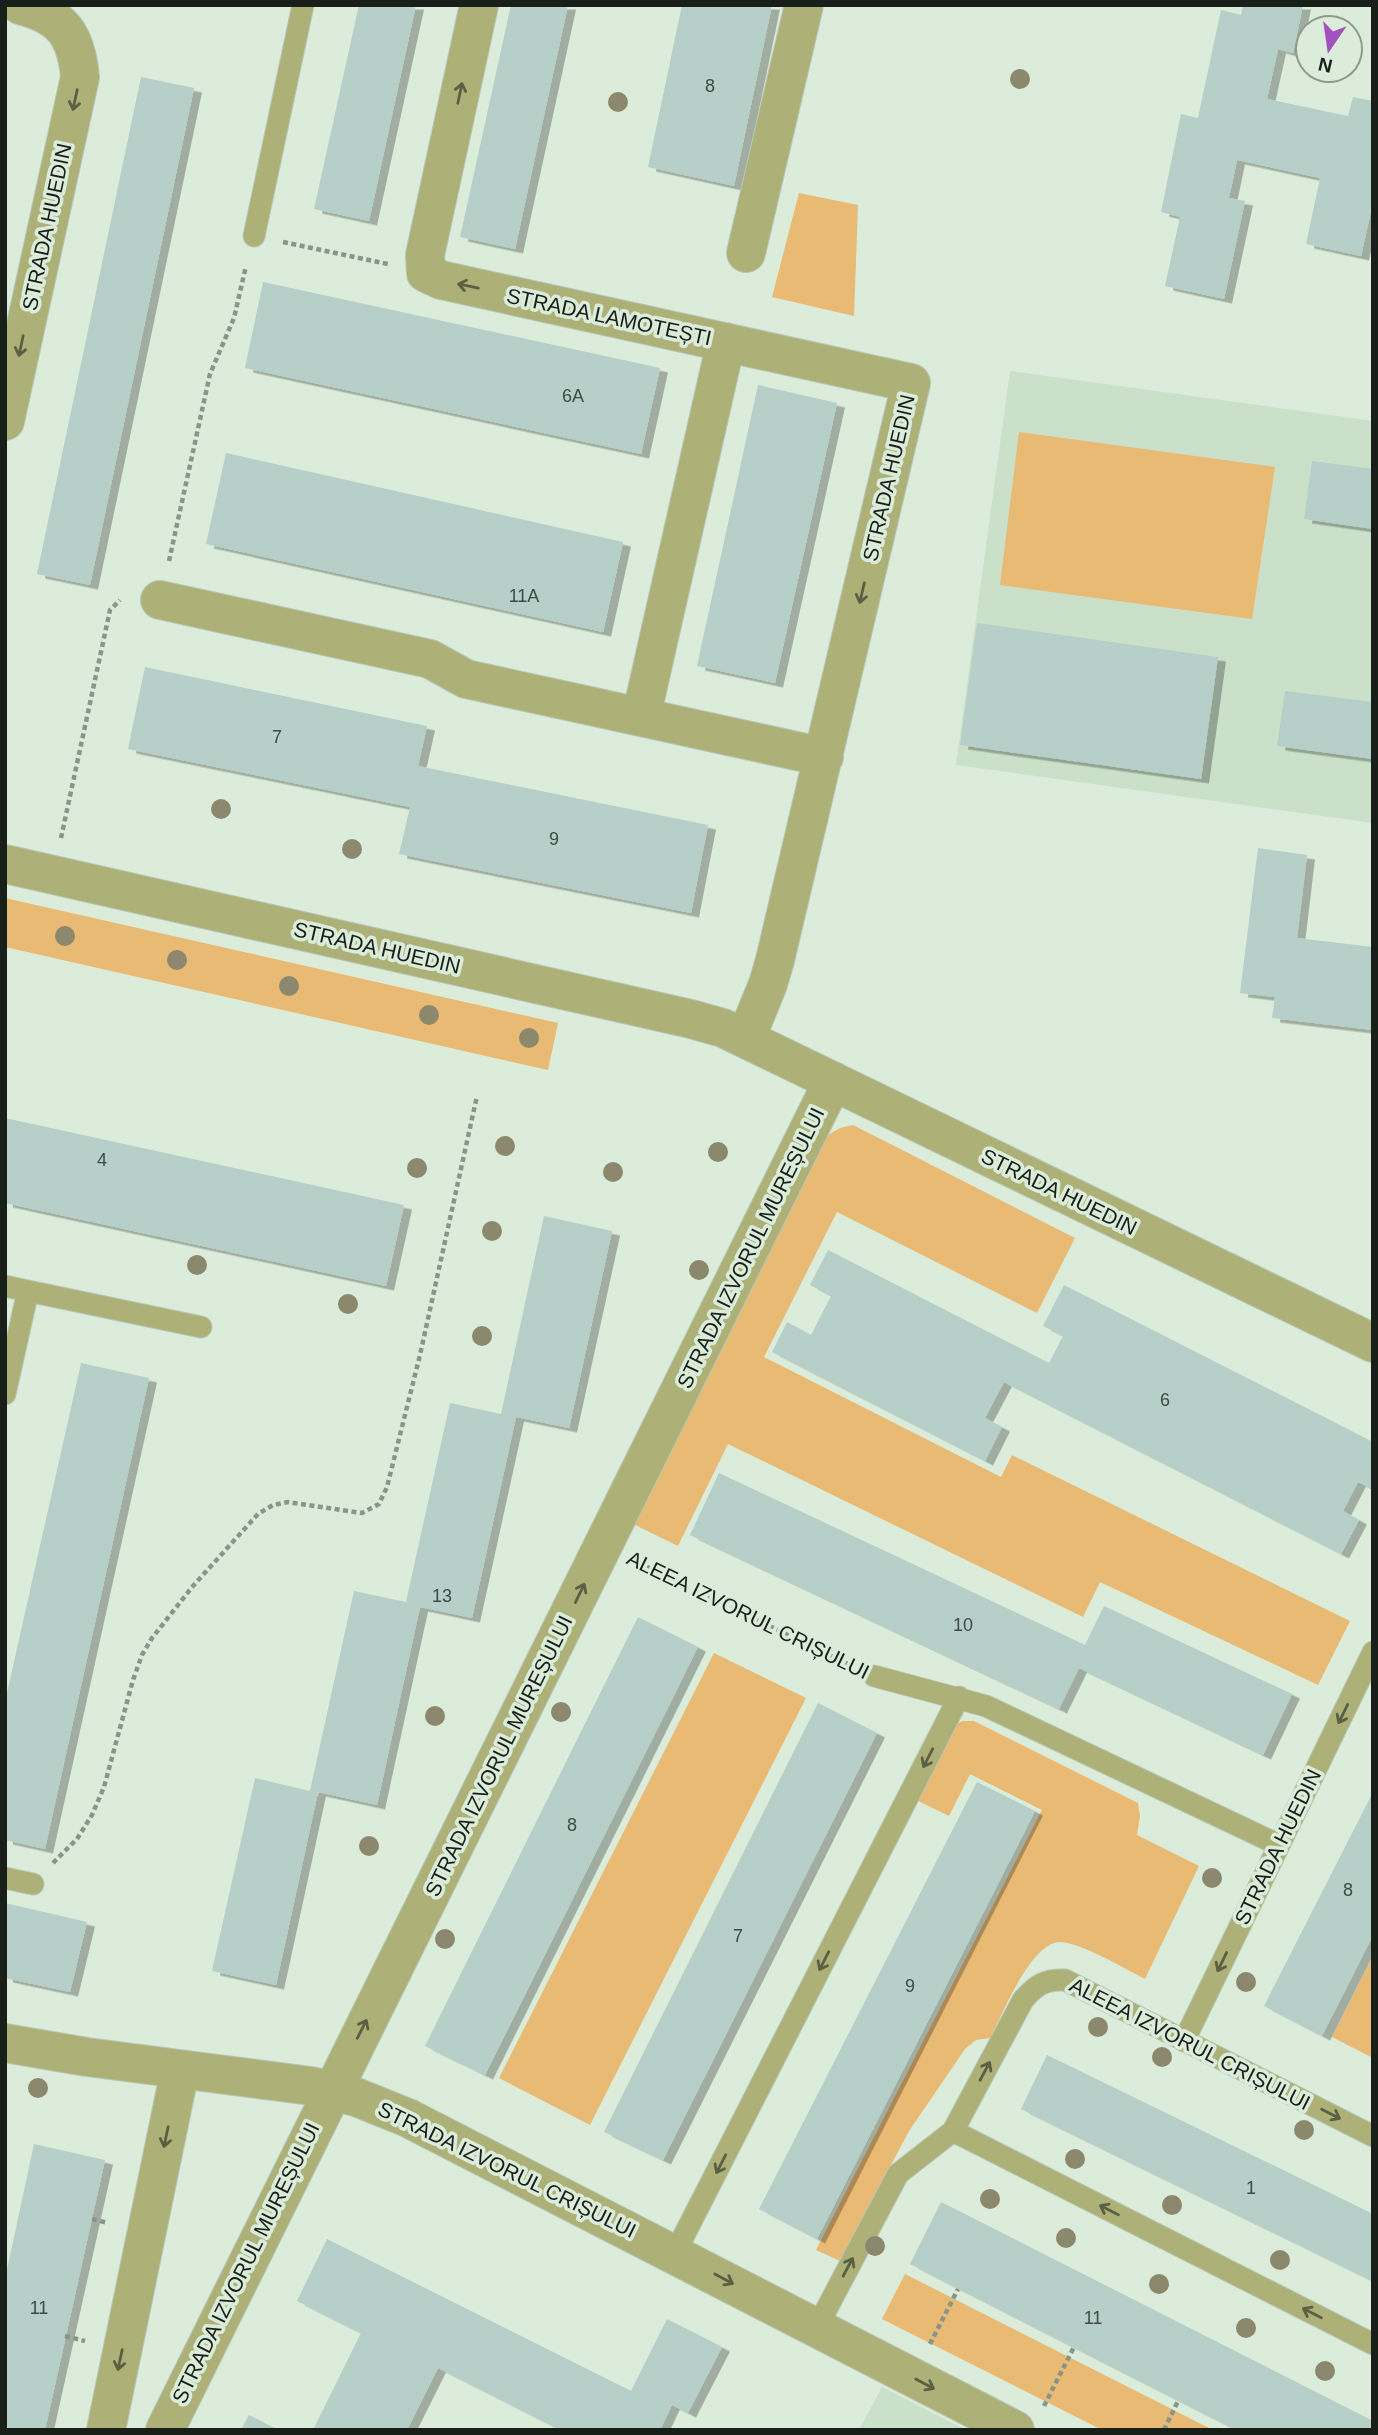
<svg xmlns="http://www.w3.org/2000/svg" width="1378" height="2435" viewBox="0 0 1378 2435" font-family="Helvetica,sans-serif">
<defs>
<filter id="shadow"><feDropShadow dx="8" dy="4.5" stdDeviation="0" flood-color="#0004"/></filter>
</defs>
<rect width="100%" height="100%" fill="#dbecda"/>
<!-- built -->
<path fill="#cae0c9" d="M1010,371L1373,421V823L956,765Z
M882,2387L966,2430H859Z"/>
<!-- green -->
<path fill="#e9ba73" d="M799,193L858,205L854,316L772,297Z
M1019,432L1275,467L1252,619L1000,585Z
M5,898L558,1023L548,1070L5,947Z
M853,1125L1075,1238L1037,1313L837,1212L764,1357L1001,1477L1012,1455L1350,1621L1318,1685L1100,1582L1083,1617L728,1444L678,1546L633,1524L828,1135L840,1128Z
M714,1653L806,1698L590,2125L499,2078Z
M962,1721H974L1138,1803L1140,1816L1137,1835L1199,1866L1145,1979C1126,1969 1081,1943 1061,1942C1031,1941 1003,2014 990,2038L976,2040L965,2049L909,2131L840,2261L816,2250L1042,1810L970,1774L949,1816L916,1800L954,1726Z
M1373,1956V2058L1332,2037Z
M905,2274L1213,2430H1102L882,2319Z"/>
<!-- building -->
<path fill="#b6cfc9" filter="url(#shadow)" d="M359,5H416L369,221L314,209Z
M511,5H568L515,249L460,237Z
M682,5H772L734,186L648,167Z
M1243,5H1303L1293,53L1278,49L1267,99L1348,116L1353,97L1373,101V202L1361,256L1306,244L1320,178L1237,160L1229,198L1245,201L1224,299L1165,286L1180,217L1161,212L1181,114L1198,118L1221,10L1241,15Z
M141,77L194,88L90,585L37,574Z
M263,282L660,368L641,454L245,368Z
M758,385L837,403L775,683L697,666Z
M226,453L623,542L603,632L206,544Z
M1312,461L1373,469V529L1304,519Z
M977,623L1218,657L1201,779L960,745Z
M145,667L427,726L418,766L708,825L691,913L399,854L410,807L128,749Z
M1285,691L1373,702V759L1277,746Z
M1258,848L1307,855L1297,938L1373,947V1030L1272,1018L1275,997L1240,993Z
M5,1118L404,1205L386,1286L5,1203Z
M544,1216L612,1231L569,1428L516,1417L472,1618L420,1607L377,1805L318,1792L276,1985L212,1971L255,1778L310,1791L354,1591L406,1602L450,1403L501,1414Z
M828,1250L1049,1363L1063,1336L1043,1326L1064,1285L1373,1442V1489L1358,1482L1343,1511L1359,1520L1341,1554L1004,1382L985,1418L1002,1427L985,1461L772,1352L787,1322L811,1335L831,1296L810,1285Z
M81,1363L149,1378L45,1849L5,1840V1702Z
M719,1473L1085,1645L1104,1606L1292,1694L1263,1755L1079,1668L1059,1709L690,1535Z
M638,1617L698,1647L485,2075L425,2046Z
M818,1703L877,1733L663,2160L604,2132Z
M977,1782L1035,1811L817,2239L759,2209Z
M1373,1792V1935L1322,2036L1264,2006Z
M5,1903L87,1922L70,1992L5,1978Z
M1047,2055L1373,2214V2281L1021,2109Z
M34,2144L105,2160L45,2430H5V2279Z
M941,2202L1373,2421V2430H1236L910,2264Z
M327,2239L631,2391L667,2319L722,2347L688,2413L672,2405L660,2430H561L438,2368L407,2430H313L361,2333L297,2301Z
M249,2415L278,2430H241Z"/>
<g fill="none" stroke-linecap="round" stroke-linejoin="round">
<defs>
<path id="lane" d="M254,236L303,5
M5,1286L28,1291L5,1394
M28,1291L201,1327
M874,1676L986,1706L1279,1845
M5,1878L33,1884
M1184,2041L1373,1652
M953,2131L1373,2344
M675,2253L959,1697
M817,2327L898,2174L953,2131L1023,2000C1036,1985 1045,1979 1065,1980L1373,2136"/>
<path id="street" d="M479,5L425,255L426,273L441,280L911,383L775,960L768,984L746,1038
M746,253L804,5
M5,421L80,77C76,35 63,16 20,5
M160,600L430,659L466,679L824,757
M641,717L726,342
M5,864L691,1019L723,1028L1373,1343
M5,2043L87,2057L311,2086L356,2097L408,2118L1015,2430
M106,2430L180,2070
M165,2430L833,1081"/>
</defs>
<!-- lane casing -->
<use href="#lane" stroke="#b8c7b7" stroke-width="23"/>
<!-- street casing -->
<use href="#street" stroke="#b8c7b7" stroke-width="40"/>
<!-- path -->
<path stroke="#899588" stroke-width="4.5" stroke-dasharray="5 3.5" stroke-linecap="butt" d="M283,242L388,264
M169,561L210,374L234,318L246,266
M61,838L110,610L120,600
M639,1563L848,1664
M53,1863L77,1839L92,1815L104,1787L133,1680L142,1655L152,1638L193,1586L258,1514L273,1505L288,1502L362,1513L379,1504L387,1487L420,1355L477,1096
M92,2219L108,2223
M65,2336L85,2341
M930,2344L958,2289
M1044,2406L1074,2347
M1164,2430L1178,2401"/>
<!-- lane -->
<use href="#lane" stroke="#adb177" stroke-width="21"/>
<!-- street -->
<use href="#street" stroke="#adb177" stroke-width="38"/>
</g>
<!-- trees -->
<g fill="#8c886d">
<circle cx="1020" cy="79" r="10"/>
<circle cx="618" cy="102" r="10"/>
<circle cx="221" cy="809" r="10"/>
<circle cx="352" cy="849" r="10"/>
<circle cx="65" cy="936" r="10"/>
<circle cx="177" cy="960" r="10"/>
<circle cx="289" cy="986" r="10"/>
<circle cx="429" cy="1015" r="10"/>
<circle cx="529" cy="1038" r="10"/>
<circle cx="505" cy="1146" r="10"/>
<circle cx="718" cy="1152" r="10"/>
<circle cx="417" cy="1168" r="10"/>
<circle cx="613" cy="1172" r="10"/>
<circle cx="492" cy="1231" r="10"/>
<circle cx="197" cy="1265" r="10"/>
<circle cx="699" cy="1270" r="10"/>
<circle cx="348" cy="1304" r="10"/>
<circle cx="482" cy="1336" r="10"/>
<circle cx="561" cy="1712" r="10"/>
<circle cx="435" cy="1716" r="10"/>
<circle cx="369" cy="1846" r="10"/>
<circle cx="1212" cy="1878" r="10"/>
<circle cx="445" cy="1939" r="10"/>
<circle cx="1246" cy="1982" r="10"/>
<circle cx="1098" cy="2027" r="10"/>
<circle cx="1162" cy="2057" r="10"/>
<circle cx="38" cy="2088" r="10"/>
<circle cx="1304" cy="2130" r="10"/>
<circle cx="1075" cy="2159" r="10"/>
<circle cx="990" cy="2199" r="10"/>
<circle cx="1172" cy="2205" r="10"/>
<circle cx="1066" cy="2238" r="10"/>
<circle cx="875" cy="2246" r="10"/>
<circle cx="1280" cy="2260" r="10"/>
<circle cx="1159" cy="2284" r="10"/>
<circle cx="1246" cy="2328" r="10"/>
<circle cx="1325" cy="2371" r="10"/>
</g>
<!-- one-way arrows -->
<defs><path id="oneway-shaft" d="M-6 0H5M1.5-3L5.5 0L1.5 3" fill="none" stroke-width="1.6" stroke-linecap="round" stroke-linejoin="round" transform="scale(1.75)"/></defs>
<g stroke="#5b6043">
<use href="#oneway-shaft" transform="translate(460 93) rotate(-78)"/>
<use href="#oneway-shaft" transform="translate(75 100) rotate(102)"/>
<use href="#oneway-shaft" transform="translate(468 286) rotate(-168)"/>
<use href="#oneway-shaft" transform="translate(21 346) rotate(102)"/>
<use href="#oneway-shaft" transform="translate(862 593) rotate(103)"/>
<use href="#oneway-shaft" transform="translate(580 1593) rotate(-64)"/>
<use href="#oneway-shaft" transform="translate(1343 1714) rotate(116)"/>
<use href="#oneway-shaft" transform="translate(928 1758) rotate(117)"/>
<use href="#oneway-shaft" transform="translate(824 1961) rotate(117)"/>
<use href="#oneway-shaft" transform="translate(1222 1962) rotate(116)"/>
<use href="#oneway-shaft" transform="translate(362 2029) rotate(-63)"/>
<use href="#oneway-shaft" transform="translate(985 2071) rotate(-62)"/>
<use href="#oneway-shaft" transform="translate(1331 2114) rotate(27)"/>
<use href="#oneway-shaft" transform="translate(166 2137) rotate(102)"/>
<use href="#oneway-shaft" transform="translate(721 2164) rotate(117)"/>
<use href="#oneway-shaft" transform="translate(1109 2210) rotate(-153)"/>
<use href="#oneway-shaft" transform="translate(848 2267) rotate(-62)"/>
<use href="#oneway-shaft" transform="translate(724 2279) rotate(28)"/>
<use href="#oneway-shaft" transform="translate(1312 2313) rotate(-153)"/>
<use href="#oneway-shaft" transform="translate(120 2360) rotate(102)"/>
<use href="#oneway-shaft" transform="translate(925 2384) rotate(28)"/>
</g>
<g text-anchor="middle" stroke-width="7" stroke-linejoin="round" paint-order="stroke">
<!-- number labels -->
<g font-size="18" fill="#404a44">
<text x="710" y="92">8</text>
<text x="573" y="402">6A</text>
<text x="524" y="602">11A</text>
<text x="277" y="743">7</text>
<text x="554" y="845">9</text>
<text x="102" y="1166">4</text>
<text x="1165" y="1406">6</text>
<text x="442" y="1602">13</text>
<text x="963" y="1631">10</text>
<text x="572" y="1831">8</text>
<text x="1348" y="1896">8</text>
<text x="738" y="1942">7</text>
<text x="910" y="1992">9</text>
<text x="1251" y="2194">1</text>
<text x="39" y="2314">11</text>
<text x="1093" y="2324">11</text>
</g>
<!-- street labels -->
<g font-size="21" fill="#181e18" stroke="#dbecda">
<text transform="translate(47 227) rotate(-78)" y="7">STRADA HUEDIN</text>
<text transform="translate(609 317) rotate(12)" y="7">STRADA LAMOTEȘTI</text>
<text transform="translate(889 478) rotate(-77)" y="7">STRADA HUEDIN</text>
<text transform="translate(377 948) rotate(13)" y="7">STRADA HUEDIN</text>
<text transform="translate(1059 1192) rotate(26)" y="7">STRADA HUEDIN</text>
<text transform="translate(751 1248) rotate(-64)" y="7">STRADA IZVORUL MUREȘULUI</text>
<text transform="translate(748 1615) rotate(26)" y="7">ALEEA IZVORUL CRIȘULUI</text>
<text transform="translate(499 1756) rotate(-64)" y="7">STRADA IZVORUL MUREȘULUI</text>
<text transform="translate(1278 1847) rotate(-64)" y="7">STRADA HUEDIN</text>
<text transform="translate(1190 2044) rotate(27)" y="7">ALEEA IZVORUL CRIȘULUI</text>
<text transform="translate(507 2170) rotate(26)" y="7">STRADA IZVORUL CRIȘULUI</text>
<text transform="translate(246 2263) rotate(-64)" y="7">STRADA IZVORUL MUREȘULUI</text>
</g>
</g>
<!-- border -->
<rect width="1378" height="2435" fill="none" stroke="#181e18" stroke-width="14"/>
<!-- north arrow -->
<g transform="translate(1329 49) rotate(193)"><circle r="33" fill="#dbecda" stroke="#8d9a8c" stroke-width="2"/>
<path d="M0-5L12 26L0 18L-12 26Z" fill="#a451c0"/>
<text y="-10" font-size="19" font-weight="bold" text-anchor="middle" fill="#181e18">N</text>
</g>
</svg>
